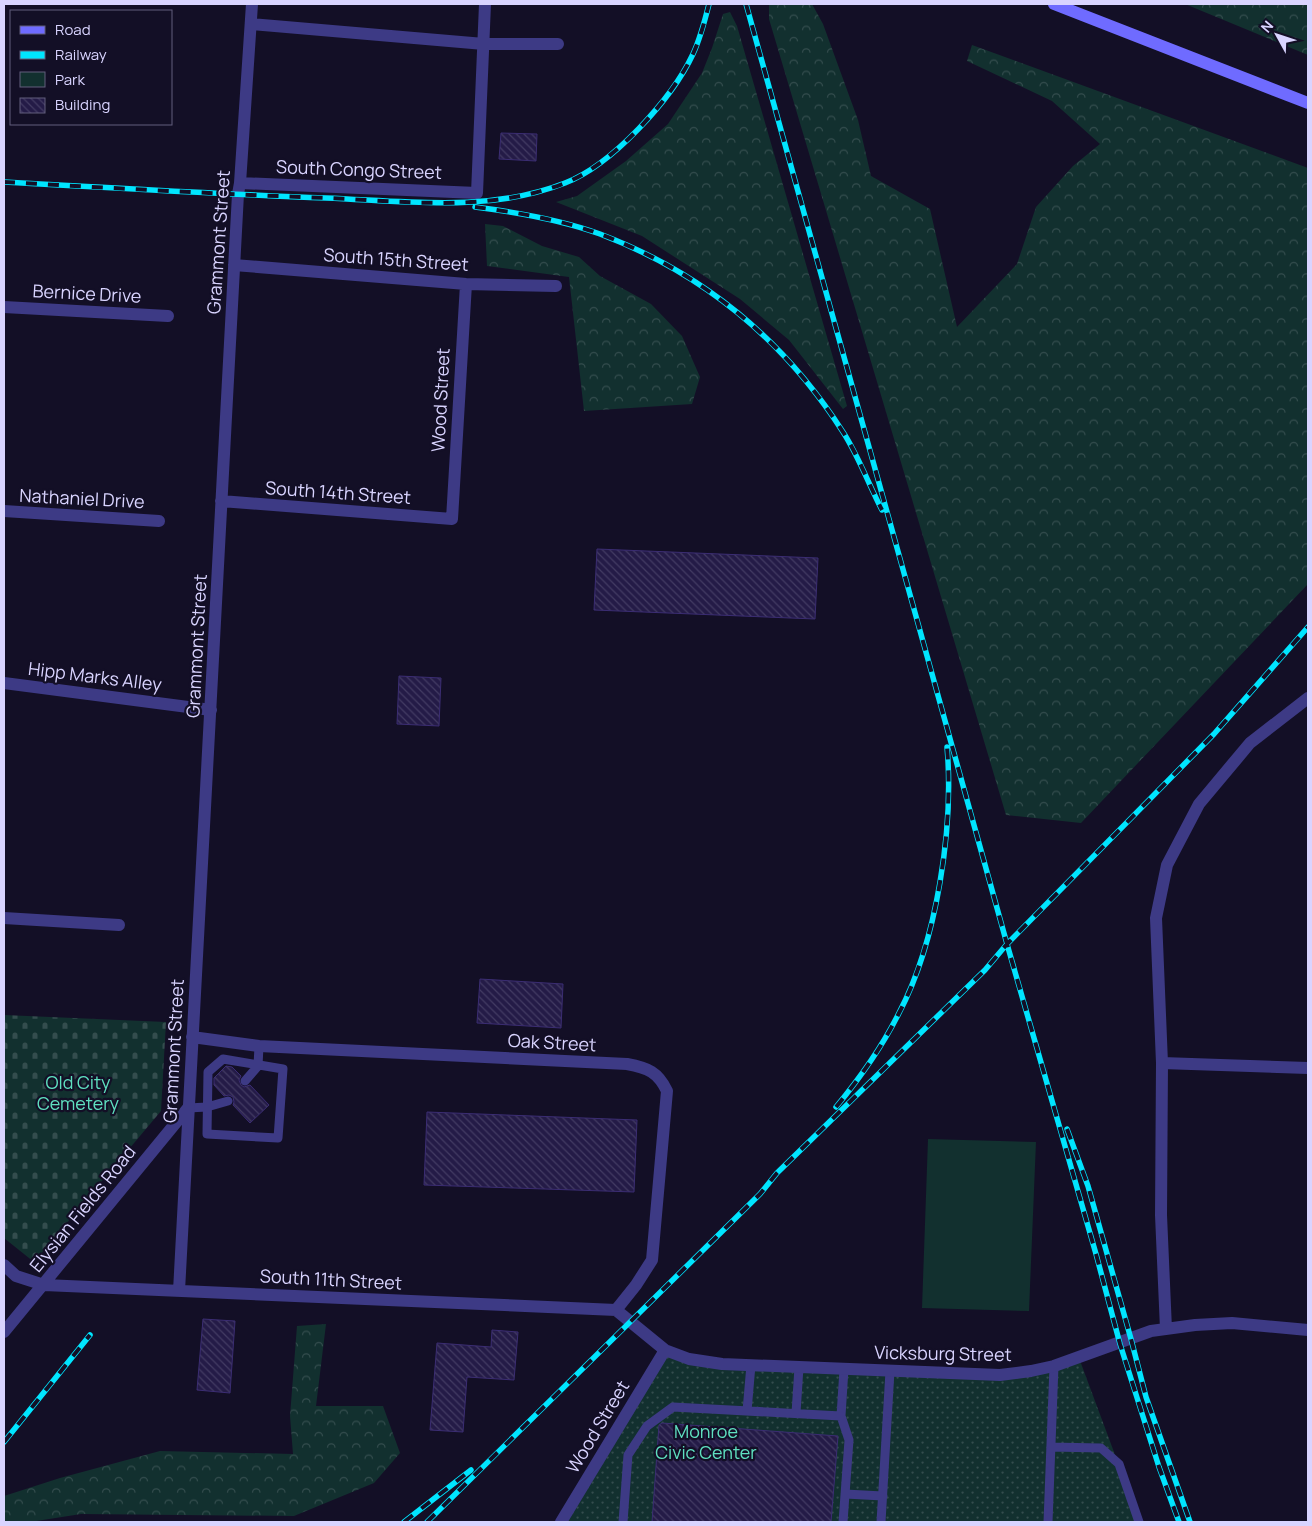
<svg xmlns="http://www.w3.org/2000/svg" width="1312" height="1526" viewBox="0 0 1312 1526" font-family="Manrope,sans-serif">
<defs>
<pattern id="green-dots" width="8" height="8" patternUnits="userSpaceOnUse" patternTransform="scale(1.25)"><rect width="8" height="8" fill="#12302f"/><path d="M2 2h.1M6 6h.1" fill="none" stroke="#344d4e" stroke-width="1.8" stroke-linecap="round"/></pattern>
<pattern id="forest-crowns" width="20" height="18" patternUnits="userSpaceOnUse" patternTransform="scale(1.25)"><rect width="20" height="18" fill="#12302f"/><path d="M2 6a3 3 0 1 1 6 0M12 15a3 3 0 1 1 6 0" fill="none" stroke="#344d4e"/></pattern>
<pattern id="cemetery-stones" width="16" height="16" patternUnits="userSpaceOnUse" patternTransform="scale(1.25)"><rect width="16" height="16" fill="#12302f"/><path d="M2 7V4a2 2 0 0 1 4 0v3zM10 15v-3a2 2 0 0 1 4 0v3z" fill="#344d4e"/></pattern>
<pattern id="building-back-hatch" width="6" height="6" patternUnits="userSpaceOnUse" patternTransform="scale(1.25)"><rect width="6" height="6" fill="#241b47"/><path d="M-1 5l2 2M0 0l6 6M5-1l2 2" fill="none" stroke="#433b63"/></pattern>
</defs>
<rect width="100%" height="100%" fill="#130f26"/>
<!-- green -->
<path fill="url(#green-dots)" d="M665,1350L689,1359L1000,1375L1079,1358L1140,1522H561Z"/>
<!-- forest -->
<path fill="url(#forest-crowns)" d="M769,4H812L823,24L858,120L871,176L930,209L957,327L1017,264L1036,207L1073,166L1100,144L1052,101L967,61L972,45L1308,168V584L1081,823L1006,815L769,19Z
M1185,4H1308V55Z
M730,12L737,26L847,406L843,409L789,340L740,299L642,236L556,202L577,196L626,161L668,124L702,73L712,48L723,14Z
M485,224L503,226L542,246L579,257L600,276L651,304L682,336L700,377L692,404L584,411L569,277L487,266Z
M326,1324L316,1406H383L400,1453L374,1483L294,1516L81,1514L30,1522H4V1496L60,1478L160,1451L293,1454L290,1416L297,1326Z"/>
<!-- cemetery -->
<path fill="url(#cemetery-stones)" d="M4,1015L166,1022L161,1111L34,1262L4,1238Z"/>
<!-- pitch -->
<path fill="#12302f" d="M928,1139L1036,1142L1029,1311L922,1308Z"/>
<!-- building -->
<path fill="url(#building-back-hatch)" stroke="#3b2d73" d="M501,133L537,134L536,161L499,159Z
M597,549L818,558L815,619L594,610Z
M399,676L441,678L439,726L397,724Z
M480,979L563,984L561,1028L477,1023Z
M226,1066L232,1067L241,1076L239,1080L241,1085L244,1087L250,1085L269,1105L250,1123L233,1105L234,1102L233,1097L229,1095L224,1096L214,1085V1078Z
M427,1112L637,1120L634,1192L424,1185Z
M203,1319L235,1321L230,1393L197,1390Z
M492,1330L518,1332L514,1380L467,1377L463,1432L430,1430L437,1343L491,1347Z
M662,1423L838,1436L831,1522H652L659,1425Z"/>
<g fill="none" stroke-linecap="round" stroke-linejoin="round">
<!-- service -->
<path stroke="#3d3a85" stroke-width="9" d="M223,1059L283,1069L278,1138L207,1134L208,1072Z
M245,1081L258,1066L259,1046
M188,1108L207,1107L228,1101
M747,1411L751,1365
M796,1413L799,1367
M841,1416L849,1440L843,1522
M1051,1447L1101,1448L1119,1464L1139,1522
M845,1494L883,1496
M623,1522L628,1455L647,1426L673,1407L841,1416L844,1369
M881,1522L890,1371
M1048,1522L1054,1366"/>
<!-- minor -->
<path stroke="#3d3a85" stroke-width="12" d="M252,24L484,44H558
M240,183L477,193L485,4
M234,265L466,284L556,286
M4,307L168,316
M221,501L452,519L466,284
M4,511L159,521
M4,683L211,710
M4,918L119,925
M192,1037L259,1046L627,1064C648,1068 658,1072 667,1091L652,1260L636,1285L616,1310
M1162,1063L1308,1068
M4,1265L16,1276L44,1285L616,1310
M179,1291L238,194L240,183L252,4
M616,1310L665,1350L689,1359L722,1364L1000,1375L1031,1371L1054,1366L1151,1331L1195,1325L1232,1323L1308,1330
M1166,1329L1161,1215L1162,1063L1156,918L1167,865L1199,804L1250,743L1308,698
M4,1332L188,1108
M561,1522L665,1350"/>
<!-- secondary -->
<path stroke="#6f6bff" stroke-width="12" d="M1054,4L1308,103"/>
<defs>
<path id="rail" d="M746,4L1007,944L1096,1254L1120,1344L1159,1467L1179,1522
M4,182C111,188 218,194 326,198C405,201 489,213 565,183C612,165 672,99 693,54C700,39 705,20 709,4
M475,207C515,212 562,220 600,234C703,273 784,340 843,432C858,455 869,485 882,510
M836,1107C860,1078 882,1047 899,1013C937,941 954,827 947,747
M1067,1129L1088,1186L1131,1339L1146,1397L1190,1522
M4,1442L90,1335
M404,1522L471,1470
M427,1522L760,1194L777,1173L985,970L1007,944L1214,734L1308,627"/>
</defs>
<!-- rail casing -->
<use href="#rail" stroke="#00e5ff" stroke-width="5.5"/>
<!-- rail -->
<use href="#rail" stroke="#130f26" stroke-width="4" stroke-dasharray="11" stroke-linecap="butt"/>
</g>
<g text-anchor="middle" stroke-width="4.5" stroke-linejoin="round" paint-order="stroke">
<!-- street labels -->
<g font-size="18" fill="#d9d4ff" stroke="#130f26">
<text transform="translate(359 170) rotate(2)" y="6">South Congo Street</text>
<text transform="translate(219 242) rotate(-86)" y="6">Grammont Street</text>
<text transform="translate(396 260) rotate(4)" y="6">South 15th Street</text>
<text transform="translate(87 294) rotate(3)" y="6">Bernice Drive</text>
<text transform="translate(441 400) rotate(-87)" y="6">Wood Street</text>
<text transform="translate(338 493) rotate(4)" y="6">South 14th Street</text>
<text transform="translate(82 499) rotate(3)" y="6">Nathaniel Drive</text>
<text transform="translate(197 646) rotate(-87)" y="6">Grammont Street</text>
<text transform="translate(95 677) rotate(7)" y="6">Hipp Marks Alley</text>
<text transform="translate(552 1043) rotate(3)" y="6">Oak Street</text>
<text transform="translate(174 1051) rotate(-87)" y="6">Grammont Street</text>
<text transform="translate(83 1209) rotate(-51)" y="6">Elysian Fields Road</text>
<text transform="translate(331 1280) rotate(3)" y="6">South 11th Street</text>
<text transform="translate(943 1354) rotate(1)" y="6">Vicksburg Street</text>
<text transform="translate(598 1427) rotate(-59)" y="6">Wood Street</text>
</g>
<!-- park labels -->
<g font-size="18" fill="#5fe0c0" stroke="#130f26">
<text x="78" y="1089">Old City<tspan x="78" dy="21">Cemetery</tspan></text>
<text x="706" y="1438">Monroe<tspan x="706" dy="21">Civic Center</tspan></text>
</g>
</g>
<!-- border -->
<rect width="1312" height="1526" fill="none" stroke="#d9d4ff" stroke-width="10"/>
<!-- legend -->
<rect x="10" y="10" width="162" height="115" fill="#130f26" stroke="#625e7d"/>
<rect x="20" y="26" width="25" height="8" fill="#6f6bff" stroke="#625e7d"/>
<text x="55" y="35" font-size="15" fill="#d9d4ff">Road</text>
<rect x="20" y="51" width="25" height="8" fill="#00e5ff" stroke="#625e7d"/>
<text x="55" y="60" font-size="15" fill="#d9d4ff">Railway</text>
<rect x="20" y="72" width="25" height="15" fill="#12302f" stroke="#625e7d"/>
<text x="55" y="85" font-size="15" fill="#d9d4ff">Park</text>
<rect x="20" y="98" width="25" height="15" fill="url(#building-back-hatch)" stroke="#625e7d"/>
<text x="55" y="110" font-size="15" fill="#d9d4ff">Building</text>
<!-- north arrow -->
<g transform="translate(1277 35) rotate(310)" stroke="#130f26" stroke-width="4" paint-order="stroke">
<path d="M0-4L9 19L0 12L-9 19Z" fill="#d9d4ff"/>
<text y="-8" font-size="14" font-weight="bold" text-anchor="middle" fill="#d9d4ff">N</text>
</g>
</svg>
